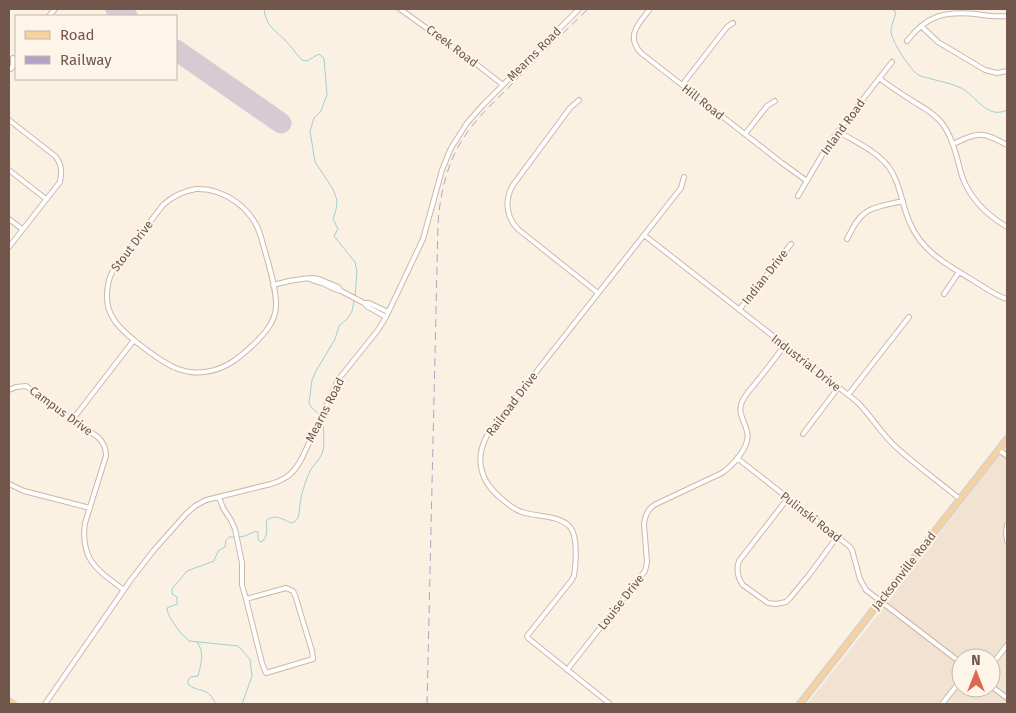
<svg xmlns="http://www.w3.org/2000/svg" width="1016" height="713" viewBox="0 0 1016 713" font-family="'Fira Sans',sans-serif">
<rect width="100%" height="100%" fill="#fbf1e3"/>
<!-- residential -->
<path fill="#f2e2d2" fill-rule="evenodd" d="M1007,443V704H807L888,602ZM961,658H991V688H961Z"/>
<g fill="none" stroke-linecap="round" stroke-linejoin="round">
<!-- stream -->
<path stroke="#a0ced4" stroke-width="1" d="M264,9C266,27 275,30 286,41C292,47 296,54 302,60L307,61L319,54L324,58L327,95L321,111L314,118L310,131L315,162L333,189L337,200L336,210L333,219L338,229L334,236L355,262L357,271L355,297
M892,9L896,12C895,18 891,25 891,31C891,40 909,68 917,74C919,76 924,77 928,78C938,81 951,83 961,88C977,96 987,120 1007,110
M320,415L311,407L309,403L312,380L316,371L335,339L339,326L348,318L352,311L354,301
M235,537H229L226,540L225,547L218,551L214,561L187,571L172,589V594L177,597V604L167,608L168,613L171,619L179,631L189,641L238,646L250,659L252,676L242,704
M239,537C245,537 251,533 256,531L258,532V539L260,542L263,541C268,534 267,529 266,521C278,510 288,526 294,522C300,519 299,510 300,504C301,495 306,479 310,471C314,464 321,458 323,451C325,442 323,429 323,419L322,418
M197,642C205,652 201,664 198,676L191,677L188,680V684C194,691 205,688 211,696C213,698 214,702 216,704"/>
<!-- runway -->
<path stroke="#d7cad3" stroke-width="21" d="M116,9L127,16
M176,50L281,123"/>
<defs>
<path id="minor" d="M400,9L475,63L503,85
M650,9C639,23 625,36 641,53L782,163L807,181
M49,16L55,9
M921,26L938,42L985,70L997,73L1007,71
M907,41C927,15 945,11 976,14C987,16 997,17 1007,16
M9,69H11L13,66V58
M879,78C889,86 900,93 911,100C922,107 936,114 944,126C954,141 957,159 962,176C970,199 987,215 1007,227
M682,85L727,27L733,23
M579,100L570,108L513,185C504,200 506,218 519,230L598,293
M9,120L55,156C62,164 62,172 60,182L9,247
M838,131C855,142 875,150 888,166C901,183 901,204 910,223C922,252 948,265 974,281C984,287 996,296 1007,299
M745,134L767,106L775,101
M953,144C979,132 982,131 1007,145
M9,170L46,199
M196,189C225,188 253,209 261,237C266,256 277,288 276,307C275,323 264,334 253,345C239,358 225,370 204,372C196,373 186,372 178,369C162,363 121,333 113,318C107,309 106,296 108,285C110,269 123,257 133,244C143,231 153,218 163,205C173,196 183,191 196,189Z
M798,196L822,155L838,131L892,62
M9,219L22,229
M644,235L856,401C872,416 881,434 897,448C917,466 939,482 960,499
M847,239C852,230 856,219 865,213C873,206 892,204 903,201
M310,279C314,281 317,282 322,283C328,285 334,290 341,291
M273,285L289,281L302,279L312,278L319,279L338,287L341,291L364,303L368,307L386,317
M944,294L959,272
M364,303H369L388,312
M739,310L791,244
M9,390L16,387L26,386L99,438C104,444 106,448 106,456L85,523C80,560 97,570 124,590
M848,395L909,317
M73,419L134,340
M803,434L838,388
M999,450L1007,456
M737,458L849,546L852,550L860,579L866,590L961,663
M9,484L24,491L90,508
M219,497L223,508L231,520L235,529L242,563V585L246,599
M788,498L739,561C736,570 737,577 743,585L768,603L776,604L786,602L790,598L809,575L837,537
M1007,525L1006,533L1007,541
M286,588L293,591L295,595L312,651L313,659L266,673L262,663L246,599Z
M991,666L1007,645
M567,670L645,571L647,562L644,524C645,515 648,508 656,504L722,473C733,465 751,446 747,432C745,421 737,413 742,402C745,394 753,387 758,380C767,369 776,357 784,346
M991,686L1007,698
M45,704L130,581L154,550L186,514L195,506L206,500L271,484C287,479 294,473 302,458L338,380L378,330L386,317L423,239L442,170L451,148L460,134L467,123L483,105L579,9
M610,704L528,638L527,636L571,581L574,576C576,563 578,536 570,527C560,515 536,517 522,512C515,510 509,505 503,500C480,482 473,458 489,432L681,188L684,177
M942,704L961,680"/>
<path id="major" d="M9,701L13,704
M800,704L1007,439"/>
</defs>
<!-- minor casing -->
<use href="#minor" stroke="#cbb8ab" stroke-width="6"/>
<!-- major casing -->
<use href="#major" stroke="#d7d0cd" stroke-width="8"/>
<!-- minor -->
<use href="#minor" stroke="#fff" stroke-width="4"/>
<!-- major -->
<use href="#major" stroke="#f5d2a0" stroke-width="5"/>
<!-- rail -->
<path stroke="#b3a3c3" stroke-width="1" stroke-dasharray="8 5" stroke-linecap="butt" d="M427,704L438,223C440,197 445,172 457,149C470,124 491,105 511,85C537,59 562,34 588,9"/>
</g>
<g text-anchor="middle" stroke-width="4" stroke-linejoin="round" paint-order="stroke">
<!-- street labels -->
<g font-size="12" fill="#71574b" stroke="#fef5e9">
<text transform="translate(452 46) rotate(37)" y="4">Creek Road</text>
<text transform="translate(534 54) rotate(-45)" y="4">Mearns Road</text>
<text transform="translate(703 102) rotate(38)" y="4">Hill Road</text>
<text transform="translate(843 127) rotate(-54)" y="4">Inland Road</text>
<text transform="translate(132 246) rotate(-53)" y="4">Stout Drive</text>
<text transform="translate(765 277) rotate(-52)" y="4">Indian Drive</text>
<text transform="translate(806 363) rotate(38)" y="4">Industrial Drive</text>
<text transform="translate(512 404) rotate(-53)" y="4">Railroad Drive</text>
<text transform="translate(325 410) rotate(-63)" y="4">Mearns Road</text>
<text transform="translate(61 411) rotate(36)" y="4">Campus Drive</text>
<text transform="translate(811 517) rotate(38)" y="4">Pulinski Road</text>
<text transform="translate(904 571) rotate(-52)" y="4">Jacksonville Road</text>
<text transform="translate(621 602) rotate(-52)" y="4">Louise Drive</text>
</g>
</g>
<!-- border -->
<rect width="1016" height="713" fill="none" stroke="#71574b" stroke-width="20"/>
<!-- legend -->
<rect x="15" y="15" width="162" height="65" fill="#fef5e9" stroke="#c6b6aa"/>
<rect x="25" y="31" width="25" height="8" fill="#f5d2a0" stroke="#c6b6aa"/>
<text x="60" y="40" font-size="15" fill="#71574b">Road</text>
<rect x="25" y="56" width="25" height="8" fill="#b3a3c3" stroke="#c6b6aa"/>
<text x="60" y="65" font-size="15" fill="#71574b">Railway</text>
<!-- north arrow -->
<g transform="translate(976 673)"><circle r="24" fill="#fef5e9" stroke="#c6b6aa"/>
<path d="M0-4L9 19L0 12L-9 19Z" fill="#dd6a50"/>
<text y="-8" font-size="14" font-weight="bold" text-anchor="middle" fill="#71574b">N</text>
</g>
</svg>
